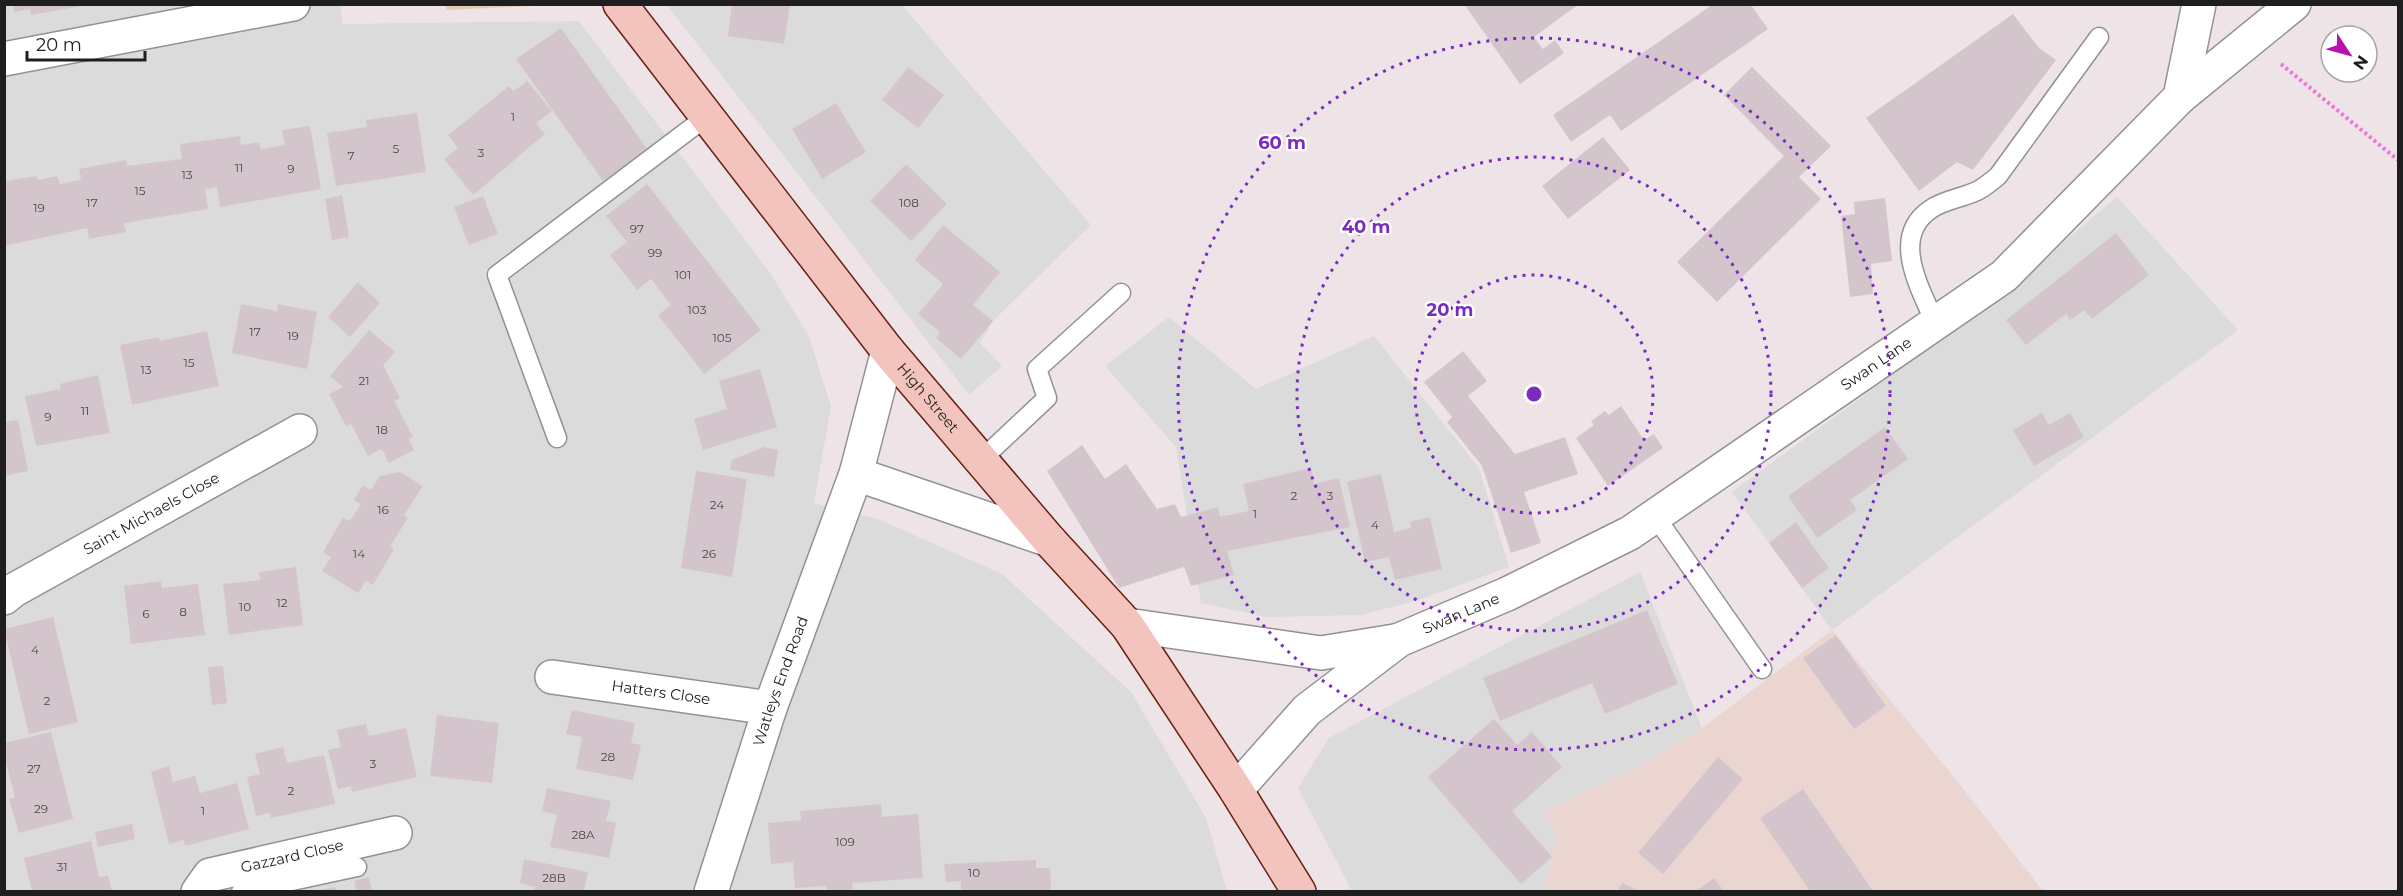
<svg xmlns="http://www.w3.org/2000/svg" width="2403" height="896" viewBox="0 0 2403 896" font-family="Montserrat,sans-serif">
<rect width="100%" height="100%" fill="#eee4e7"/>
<!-- residential -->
<path fill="#dbdbdb" d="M5,4L341,5L342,24L579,21L771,274L809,336L831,407L814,503L878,519L1002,574L1131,692L1206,818L1227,891L5,892Z
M667,5H902L1091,225L993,321L980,343L1002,366L969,395Z
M2117,197L2238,330L1832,630L1732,492L1997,298Z
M1169,317L1256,389L1374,336L1479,468L1509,567L1419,600L1361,615L1266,617L1201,603L1176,447L1105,366Z
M1640,572L1702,728L1645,763L1544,812L1556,834L1545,891H1352L1298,788L1329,738Z"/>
<!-- farmland -->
<path fill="#ebd5d1" d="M1832,630L1954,777L2043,891H1545L1556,835L1544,812L1645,763L1702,728Z"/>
<!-- grass -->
<path fill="#e3cdaf" d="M572,4L447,10L445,5V4Z"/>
<!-- building -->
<path fill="#d4c5cd" d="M13,4H81V6L31,15L30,9L14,12Z
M732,4H790L784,44L728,36Z
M1464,4H1579L1534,37L1543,49L1555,40L1564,53L1520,84Z
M1712,5H1751L1768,29L1621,131L1610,115L1571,142L1553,115Z
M2013,14L2039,48L2056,60L1973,170L1957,162L1919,191L1866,118Z
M561,28L648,150L603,181L516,59Z
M908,67L944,95L918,128L882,100Z
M1752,67L1831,146L1799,177L1821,199L1717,302L1677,262L1784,156L1724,95Z
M527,81L552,111L536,123L545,134L473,195L444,159L458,148L448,135L509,86L514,91Z
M836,103L866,152L822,179L792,129Z
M417,113L426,172L336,186L327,133L367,127L366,120Z
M310,126L321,189L220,207L217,187L205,189L208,209L124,223L126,232L89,239L87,228L4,246V181L36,176L38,180L57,176L60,184L81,180L79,169L126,160L127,166L182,159L180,144L240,136L241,145L259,142L261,149L285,145L282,130Z
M1603,137L1630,170L1568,219L1542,186Z
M906,164L947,204L911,241L870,201Z
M647,184L761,330L704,374L658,315L671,305L651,279L637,290L610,255L627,242L606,216Z
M342,195L349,237L332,240L325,199Z
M483,196L498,234L469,245L454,207Z
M1885,198L1892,261L1871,264L1873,294L1850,297L1841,216L1855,214L1854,202Z
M943,225L1000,272L973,305L993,321L961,359L936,338L940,332L918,314L943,284L915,260Z
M2116,233L2149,275L2092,319L2084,310L2070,320L2066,314L2026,345L2006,320Z
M358,282L380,303L350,337L328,317Z
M241,304L277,311L278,304L317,312L307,369L232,353Z
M369,330L395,352L383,365L400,398L394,401L413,437L409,439L414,450L389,463L382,449L368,456L351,424L346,426L329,394L343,387L330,376Z
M207,331L219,386L132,405L120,345L159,337L160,341Z
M1463,351L1487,381L1468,396L1515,454L1565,437L1578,474L1524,492L1541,543L1511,553L1482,466L1447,422L1452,417L1424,382Z
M760,369L777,427L703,450L694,419L727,409L719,381Z
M98,375L110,433L36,446L25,396L61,389L60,384Z
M1621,406L1644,440L1654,434L1663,448L1608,486L1576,438L1594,425L1591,421L1605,411L1609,415Z
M2042,413L2049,425L2070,413L2084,437L2034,466L2013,430Z
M18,420L28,471L4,476V422Z
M1885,427L1908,459L1850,500L1857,510L1817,538L1788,496Z
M1082,445L1105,479L1126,464L1157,509L1175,504L1181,517L1218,507L1220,517L1249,511L1243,484L1311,468L1314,484L1339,478L1350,527L1227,551L1234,575L1191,586L1184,567L1119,588L1047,471Z
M764,447L778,450L774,477L730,470L732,460Z
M696,471L747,479L732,577L681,568Z
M400,472L423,486L404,515L408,518L390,546L394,549L373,585L366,581L358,593L322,571L331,557L323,552L343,518L350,521L361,504L354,500L363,485L371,490L380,476Z
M1381,474L1394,532L1411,528L1410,522L1430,517L1442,569L1395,580L1389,557L1365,562L1347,482Z
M1796,522L1829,568L1802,588L1769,543Z
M296,567L303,625L229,635L223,584L260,580L259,572Z
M161,581L162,588L198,584L205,635L131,644L124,586Z
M1647,610L1678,684L1605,714L1592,683L1500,721L1483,678Z
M53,617L78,722L29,734L4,629Z
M1836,635L1886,706L1854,729L1803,658Z
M223,666L227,703L212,705L208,667Z
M572,710L635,723L631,743L641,745L633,780L576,769L582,737L566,734Z
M437,715L499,723L492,783L430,776Z
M1494,719L1517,745L1532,732L1562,767L1512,811L1552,857L1521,884L1428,777Z
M366,724L369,736L406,728L417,777L352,792L351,786L338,789L328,750L341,747L337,730Z
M51,732L73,819L19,833L9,799L15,797L4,754V743Z
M283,747L287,763L324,755L335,804L271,818L270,813L256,816L247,777L260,774L255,754Z
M1718,757L1743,779L1663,874L1638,853Z
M169,766L173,782L195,776L200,793L237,783L249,829L185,846L183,840L169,844L151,772Z
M547,788L611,801L606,821L616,823L609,858L550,847L557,815L542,811Z
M1803,789L1873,891H1810L1760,818Z
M881,804L882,817L918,814L923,878L852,883L853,891H827V886L795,888L793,862L771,864L768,823L801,820L800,811Z
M132,824L135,839L98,847L95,832Z
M91,841L99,877L108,876L112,891H32L24,858Z
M524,859L588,872L584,891H534L535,887L520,883Z
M1036,860V868H1050L1051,891H961V881L946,882L944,864Z
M369,877L372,891H357L354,881Z
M1714,878L1724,891H1696Z
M1622,883L1639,891H1618Z
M335,887L336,891H320V890Z"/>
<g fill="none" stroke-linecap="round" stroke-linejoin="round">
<defs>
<path id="service" d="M1935,323C1921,289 1889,237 1931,209C1945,199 1964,198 1979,190C1986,186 1992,181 1998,176L2099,37
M557,438L497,275L706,117
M982,459L1047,398L1037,369L1121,293
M1655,516L1762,669
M241,892L357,867"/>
<g id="minor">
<path d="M2180,97L2199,4"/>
<path d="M856,474L1049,540"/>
<path id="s1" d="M4,598L14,590L300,431"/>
<path d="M1127,625L1321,653L1395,641"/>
<path id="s2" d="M552,677L770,708"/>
<path id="s3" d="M1236,790L1307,710L1399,640L1507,594L1630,533L2004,276L2180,97L2294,4"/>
<path id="s4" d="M198,892L210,875L395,833"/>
</g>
<g id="tertiary">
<path d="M4,59L293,4"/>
<path id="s5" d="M711,892L770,708L856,474L888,351"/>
</g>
<g id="secondary">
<path id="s6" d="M620,4L888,351L1049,540L1127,625L1236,790L1299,892"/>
</g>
</defs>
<!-- service casing -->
<use href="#service" stroke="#929292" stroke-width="21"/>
<!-- minor casing -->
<use href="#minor" stroke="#929292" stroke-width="36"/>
<!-- tertiary casing -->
<use href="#tertiary" stroke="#929292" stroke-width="36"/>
<!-- secondary casing -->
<use href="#secondary" stroke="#6a1f0f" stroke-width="36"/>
<!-- path -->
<path stroke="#ec77d9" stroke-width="4" stroke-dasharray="3 3" stroke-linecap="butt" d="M2281,64L2398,160"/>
<!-- service -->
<use href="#service" stroke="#fff" stroke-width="18"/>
<!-- minor -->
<use href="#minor" stroke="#fff" stroke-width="33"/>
<!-- tertiary -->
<use href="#tertiary" stroke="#fff" stroke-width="33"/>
<!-- secondary -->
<use href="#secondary" stroke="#f3c3bd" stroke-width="33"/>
</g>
<!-- distance rings -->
<g fill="none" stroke="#7b2cbf" stroke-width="3" stroke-dasharray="3 6">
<circle cx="1534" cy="394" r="119"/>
<circle cx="1534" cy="394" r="237"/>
<circle cx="1534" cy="394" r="356"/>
</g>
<g text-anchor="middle" stroke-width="4.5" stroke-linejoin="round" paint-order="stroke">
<!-- number labels -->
<g font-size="12" fill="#4c484a">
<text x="513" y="121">1</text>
<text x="396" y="153">5</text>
<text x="481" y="157">3</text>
<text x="351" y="160">7</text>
<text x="239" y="172">11</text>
<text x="291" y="173">9</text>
<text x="187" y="179">13</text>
<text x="140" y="195">15</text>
<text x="92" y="207">17</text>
<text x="909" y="207">108</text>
<text x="39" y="212">19</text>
<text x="637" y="233">97</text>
<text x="655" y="257">99</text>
<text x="683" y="279">101</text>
<text x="697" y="314">103</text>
<text x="255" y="336">17</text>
<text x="293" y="340">19</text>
<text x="722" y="342">105</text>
<text x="189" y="367">15</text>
<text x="146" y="374">13</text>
<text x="364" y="385">21</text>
<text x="85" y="415">11</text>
<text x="48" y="421">9</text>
<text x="382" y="434">18</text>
<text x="1294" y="500">2</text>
<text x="1330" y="500">3</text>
<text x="717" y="509">24</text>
<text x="383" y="514">16</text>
<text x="1255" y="518">1</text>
<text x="1375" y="529">4</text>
<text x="359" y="558">14</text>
<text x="709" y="558">26</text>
<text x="282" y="607">12</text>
<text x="245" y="611">10</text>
<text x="183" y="616">8</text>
<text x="146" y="618">6</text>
<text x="35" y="654">4</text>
<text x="47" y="705">2</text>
<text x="608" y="761">28</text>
<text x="373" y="768">3</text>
<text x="34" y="773">27</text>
<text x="291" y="795">2</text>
<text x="41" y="813">29</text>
<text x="203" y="815">1</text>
<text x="583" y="839">28A</text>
<text x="845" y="846">109</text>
<text x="62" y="871">31</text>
<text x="974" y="877">10</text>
<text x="554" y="882">28B</text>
</g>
<!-- street labels -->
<g font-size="15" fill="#1e1e1e" stroke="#fff">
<text dy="5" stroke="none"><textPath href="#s3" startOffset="776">Swan Lane</textPath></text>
<text dy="5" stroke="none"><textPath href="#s6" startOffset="500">High Street</textPath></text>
<text dy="5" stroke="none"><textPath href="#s1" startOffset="170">Saint Michaels Close</textPath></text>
<text dy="5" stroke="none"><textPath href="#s3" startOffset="290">Swan Lane</textPath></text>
<text dy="5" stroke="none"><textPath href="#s5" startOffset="222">Watleys End Road</textPath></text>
<text dy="5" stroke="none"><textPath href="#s2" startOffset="110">Hatters Close</textPath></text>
<text dy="5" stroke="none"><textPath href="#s4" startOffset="105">Gazzard Close</textPath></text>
</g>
</g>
<circle cx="1534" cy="394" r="9" fill="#7b2cbf" stroke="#fff" stroke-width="3"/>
<g font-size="18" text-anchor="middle" font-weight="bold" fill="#7b2cbf" stroke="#fff" stroke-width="4.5" stroke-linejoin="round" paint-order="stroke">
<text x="1282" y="149">60 m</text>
<text x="1366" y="233">40 m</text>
<text x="1450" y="316">20 m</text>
</g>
<!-- border -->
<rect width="2403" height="896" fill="none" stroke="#1e1e1e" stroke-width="12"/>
<!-- north arrow -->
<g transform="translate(2349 54) rotate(126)"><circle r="28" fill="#ffffff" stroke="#a5a5a5" stroke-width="1.5"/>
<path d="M0-4.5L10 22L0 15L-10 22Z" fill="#b813ae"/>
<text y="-9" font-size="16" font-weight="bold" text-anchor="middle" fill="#1e1e1e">N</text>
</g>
<!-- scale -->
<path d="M27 51v9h118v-9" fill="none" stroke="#1e1e1e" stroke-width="3"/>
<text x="36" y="51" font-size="18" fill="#1e1e1e" stroke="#ffffff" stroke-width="4.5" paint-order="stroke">20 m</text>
</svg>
